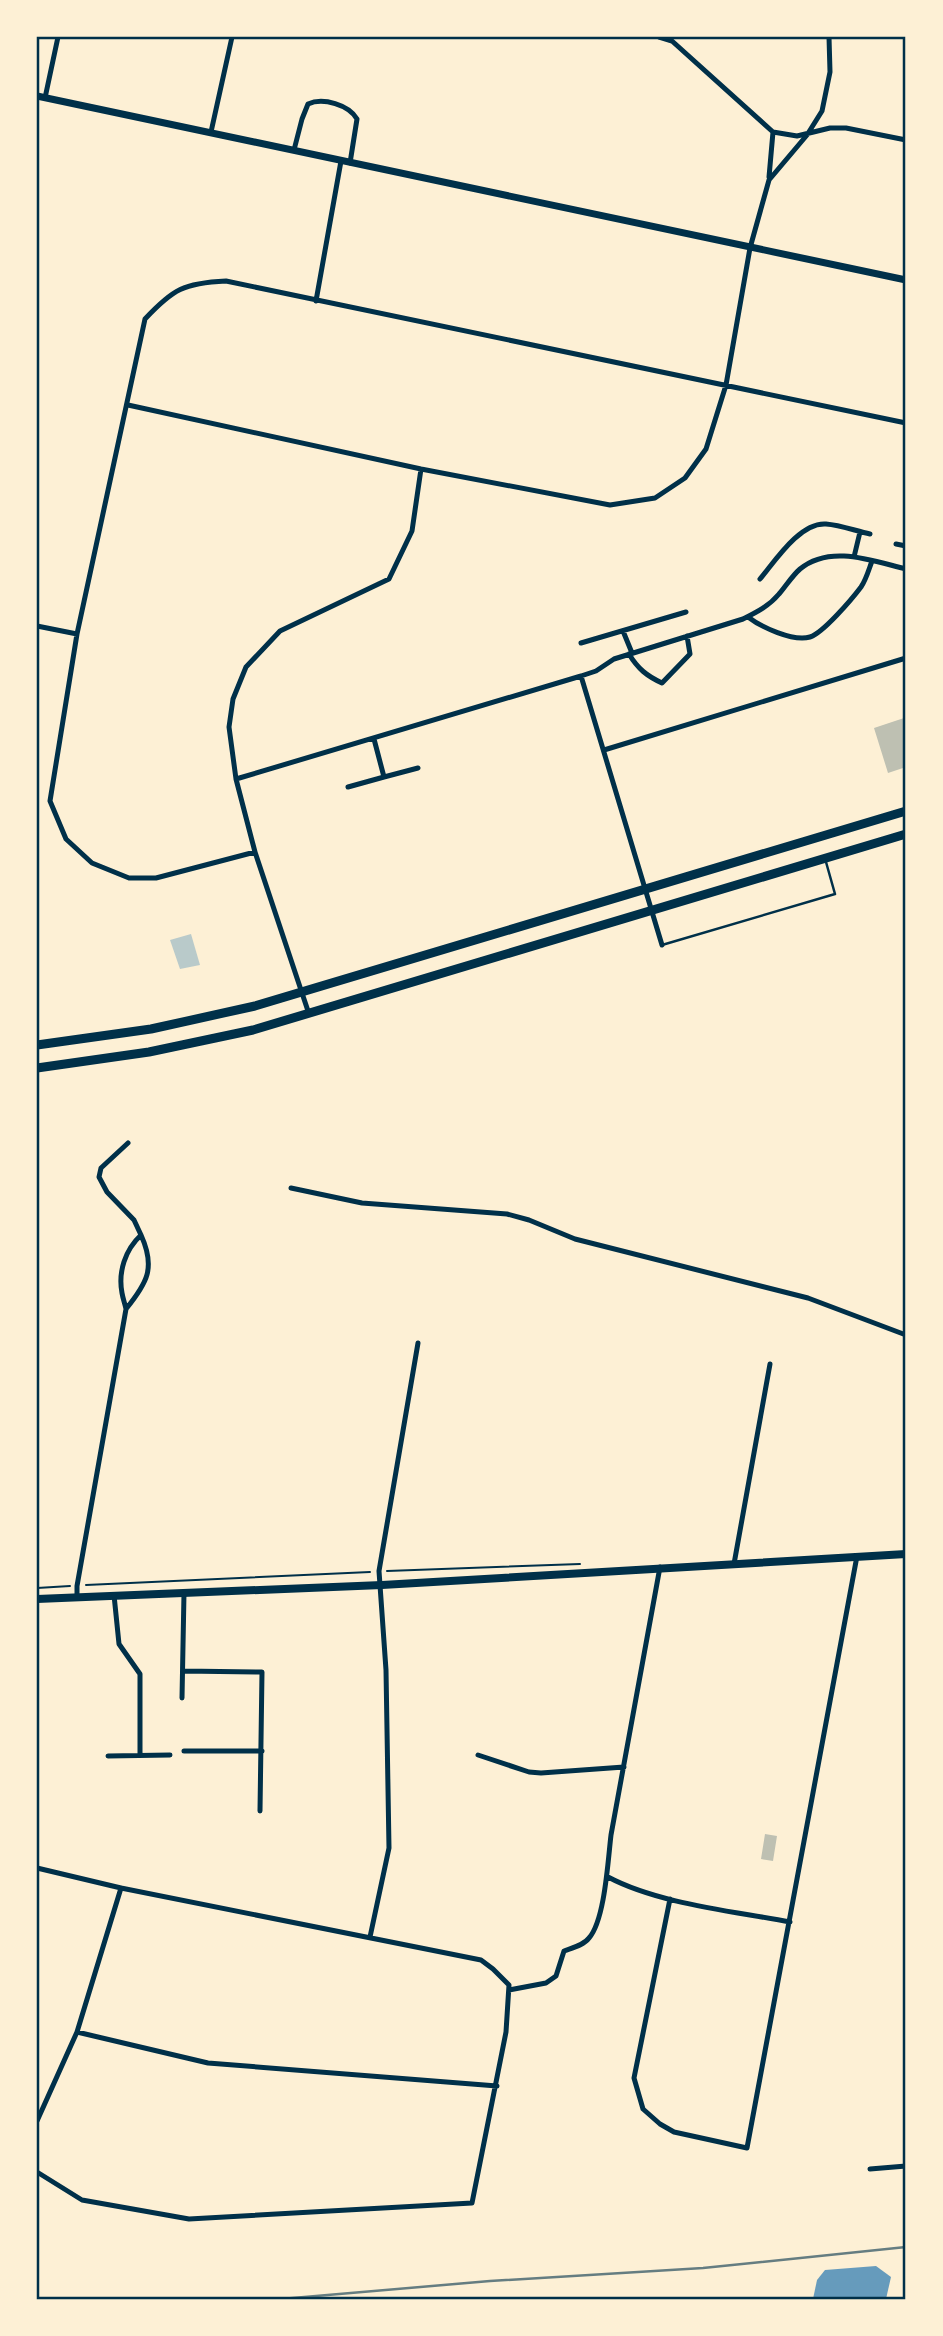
<svg xmlns="http://www.w3.org/2000/svg" width="943" height="2336" viewBox="0 0 943 2336" font-family="'Fira Sans',sans-serif">
<rect width="100%" height="100%" fill="#fdf0d5"/>
<!-- green -->
<path fill="#b9caca" d="M191,934L200,965L180,969L170,940Z"/>
<!-- water -->
<path fill="#669bbc" d="M876,2266L891,2277L886,2299H813L817,2280L825,2270Z"/>
<!-- building -->
<path fill="#bec0b2" d="M904,718L906,725V767L888,773L874,728Z
M765,1834L777,1836L773,1861L761,1859Z"/>
<g fill="none" stroke-linecap="round" stroke-linejoin="round">
<!-- path -->
<path stroke="#003049" stroke-width="2" d="M387,1571L580,1564
M86,1585L370,1572
M37,1588L70,1586"/>
<!-- service -->
<path stroke="#003049" stroke-width="2.5" d="M662,945L835,894L826,862"/>
<!-- minor -->
<path stroke="#003049" stroke-width="5" d="M659,37L672,41L773,132L797,136L830,128H846L906,140
M45,98L58,37
M211,132L232,37
M294,150L302,119L308,104C323,97 349,105 357,119L350,163
M769,177L773,132
M316,301L341,161
M128,405L421,469L610,505L655,498L685,478L706,449L726,385L750,248L769,180L807,135L822,111L830,72L829,37
M896,544L906,546
M854,557L860,532
M760,579C775,561 800,522 826,524C840,525 856,531 870,534
M748,617C761,627 793,642 810,637C823,633 852,599 861,587C866,580 869,569 872,561
M37,626L77,634
M623,631L632,653
M581,643L686,612
M629,654C638,669 647,676 662,683L690,654L687,636
M581,676L662,945
M604,750L906,658
M384,777L418,768
M236,779L581,676L596,671L614,659L743,619C757,612 769,606 779,594C786,586 792,576 800,569C830,544 873,561 906,569
M348,787L384,777L374,739
M255,852L156,878H129L92,863L66,839L50,801L77,634L145,319C173,289 184,283 226,281L906,423
M309,1014L255,852L236,779L229,727L233,699L246,667L280,631L389,579L412,531L421,469
M128,1143L101,1168L99,1177L107,1192L134,1220L141,1235
M291,1188L362,1203L507,1214L529,1220L575,1239L808,1298L906,1335
M141,1235C156,1268 147,1283 126,1309C125,1304 123,1299 122,1293C118,1272 125,1250 141,1235Z
M734,1564L770,1364
M114,1595L119,1644L140,1674V1755
M77,1597V1586L126,1309
M183,1671L262,1672L260,1811
M182,1698L184,1593
M184,1751H262
M478,1755L529,1772L541,1773L624,1767
M108,1756L170,1755
M37,1868L121,1888L481,1960L493,1969L509,1985L506,2032L472,2203L189,2219L82,2200L37,2172
M608,1877C659,1904 733,1911 790,1922
M670,1899L634,2078L643,2109L660,2124L674,2132L747,2148L857,1556
M370,1937L389,1848L386,1670L379,1571L418,1343
M509,1990L546,1983L556,1976L564,1951C572,1948 584,1945 589,1938C605,1920 608,1859 611,1835L660,1567
M77,2032L208,2063L497,2086
M37,2121L77,2032L121,1888
M870,2169L906,2166"/>
<!-- tertiary -->
<path stroke="#003049" stroke-width="7" d="M37,96L906,280"/>
<!-- secondary -->
<path stroke="#003049" stroke-width="8" d="M37,1599L382,1585L906,1554"/>
<!-- primary -->
<path stroke="#003049" stroke-width="9" d="M37,1045L151,1029L255,1006L906,811
M37,1068L149,1052L253,1030L906,834"/>
<!-- rail -->
<path stroke="#657d81" stroke-width="2.5" d="M281,2299L490,2281L703,2268L906,2247"/>
</g>
<!-- border -->
<rect width="943" height="2336" fill="none" stroke="#fdf0d5" stroke-width="77"/>
<rect x="38" y="38" width="866" height="2260" fill="none" stroke="#003049" stroke-width="2.5"/>
</svg>
